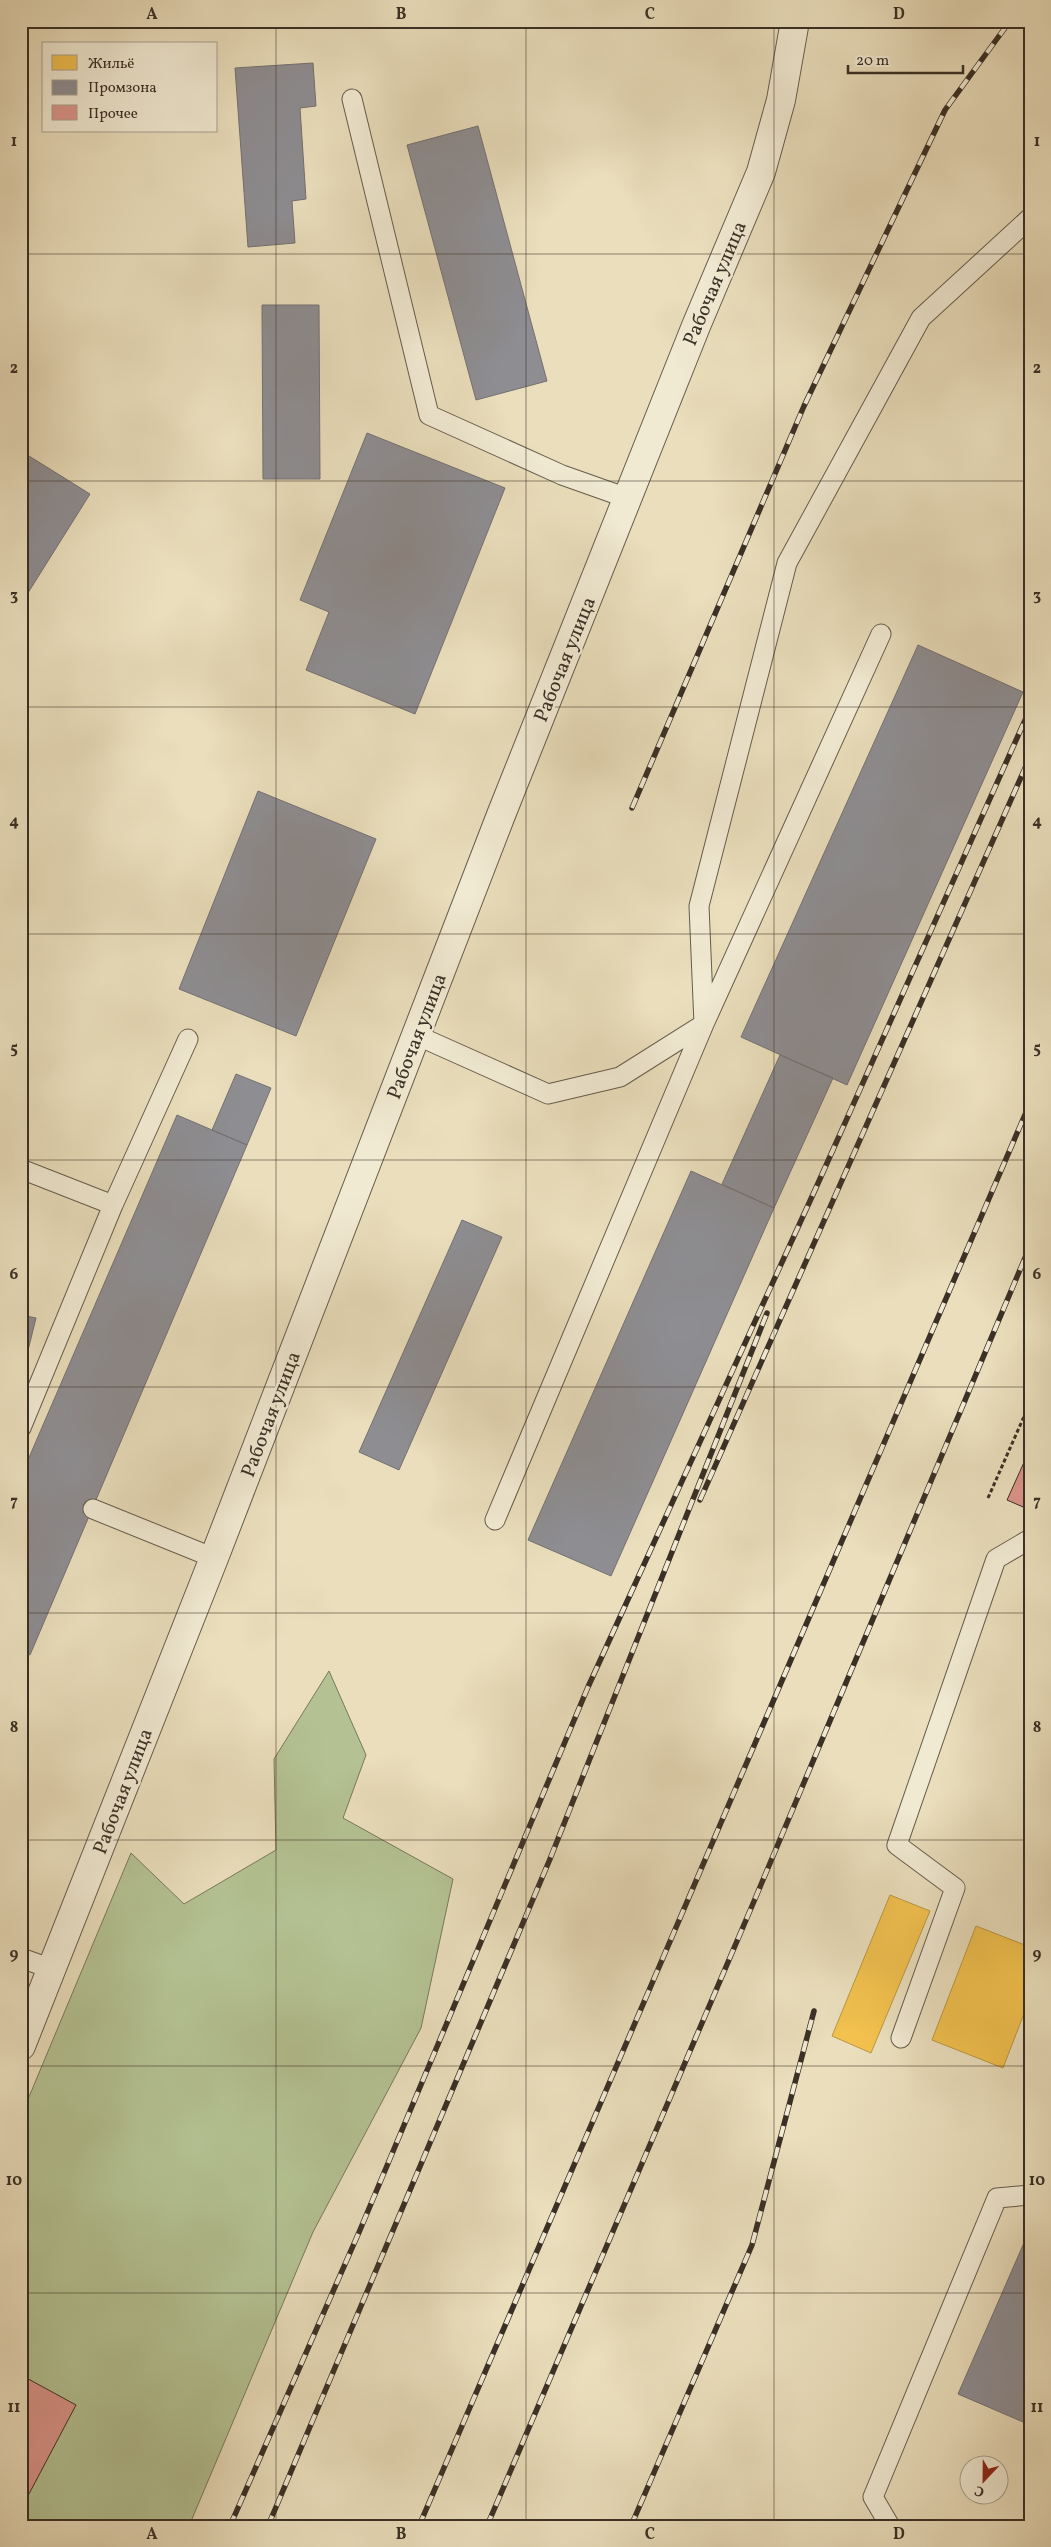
<svg xmlns="http://www.w3.org/2000/svg" width="1051" height="2547" viewBox="0 0 1051 2547" font-family="Vollkorn,serif">
<rect width="100%" height="100%" fill="#eadebc"/>
<filter id="stains"><feTurbulence type="fractalNoise" baseFrequency=".004" numOctaves="4"/><feColorMatrix values="0 0 0 0 .2 0 0 0 0 .09 0 0 0 0 .02 0 0 0 .5 -.17"/></filter>
<radialGradient id="worn" r=".72"><stop offset=".6" stop-color="#630" stop-opacity="0"/><stop offset="1" stop-color="#630" stop-opacity=".3"/></radialGradient>
<!-- green -->
<path fill="#b4c293" stroke="#77795c" d="M329,1671L366,1755L343,1818L453,1879L421,2028L313,2232L189,2526H21V2116L131,1853L184,1904L276,1850L274,1759Z"/>
<!-- homes -->
<path fill="#f2c14e" stroke="#bb9642" d="M890,1895L930,1911L871,2053L832,2036Z
M976,1926L1030,1947V1998L1003,2068L932,2040Z"/>
<!-- industry -->
<path fill="#8d8d92" stroke="#747172" d="M313,63L316,106L300,108L306,199L292,201L295,243L248,247L235,68Z
M478,126L547,381L476,400L407,145Z
M262,305H319L320,479H263Z
M367,433L505,488L415,714L306,670L329,612L300,600Z
M21,451L90,494L21,604Z
M918,645L1023,692L847,1085L741,1037Z
M258,791L376,839L296,1036L179,989Z
M780,1055L833,1078L774,1208L722,1184Z
M236,1074L271,1088L247,1145L212,1130Z
M177,1115L247,1145L30,1655L21,1651V1476Z
M691,1171L774,1208L611,1576L528,1540Z
M462,1220L502,1237L399,1470L359,1452Z
M21,1315L36,1318L21,1379Z
M1030,2229V2425L958,2394Z"/>
<!-- building -->
<path fill="#db958b" stroke="#3a3026" d="M1030,1449V1510L1007,1500Z
M21,2375L76,2405L21,2509Z"/>
<g fill="none" stroke-linecap="round" stroke-linejoin="round">
<defs>
<path id="service" d="M352,99L429,415L562,475L627,498
M416,1035L548,1094L620,1077L704,1024L881,634
M21,1169L113,1205
M21,1428L113,1205L188,1039
M93,1509L214,1558
M495,1520L704,1024L699,906L787,563L921,318L1030,218
M21,1958L52,1969
M901,2038L955,1888L897,1845L996,1559L1030,1539
M890,2526L873,2497L997,2198L1030,2195"/>
<path id="tertiary" d="M21,2046L214,1558L501,815L696,326L761,172L781,100L795,21"/>
</defs>
<!-- service casing -->
<use href="#service" stroke="#665c4c" stroke-width="21"/>
<!-- tertiary casing -->
<use href="#tertiary" stroke="#665c4c" stroke-width="30"/>
<!-- path -->
<path stroke="#3a3026" stroke-width="3" stroke-dasharray="4 2.5" stroke-linecap="butt" d="M988,1498L1030,1403"/>
<!-- service -->
<use href="#service" stroke="#f1ead3" stroke-width="19"/>
<!-- tertiary -->
<use href="#tertiary" stroke="#f1ead3" stroke-width="28"/>
<defs>
<path id="rail" d="M632,808L804,406L945,110L1010,21
M700,1500L1030,757
M230,2526L360,2230L588,1687L815,1190L1030,709
M268,2526L550,1859L767,1313
M380,2526L381,2523
M419,2526L1030,1103
M487,2526L752,1906L1030,1246
M631,2526L752,2245L814,2011"/>
</defs>
<!-- rail casing -->
<use href="#rail" stroke="#3a3026" stroke-width="5.5"/>
<!-- rail -->
<use href="#rail" stroke="#f1ead3" stroke-width="4" stroke-dasharray="11" stroke-linecap="butt"/>
</g>
<!-- grid -->
<path fill="none" stroke="#3a3026" stroke-width="1" stroke-opacity="0.55" d="M276,21V2526M526,21V2526M774,21V2526M21,254H1030M21,481H1030M21,707H1030M21,934H1030M21,1160H1030M21,1387H1030M21,1613H1030M21,1840H1030M21,2066H1030M21,2293H1030"/>
<g text-anchor="middle" stroke-width="5" stroke-linejoin="round" paint-order="stroke">
<!-- street labels -->
<g font-size="20" fill="#3a3026" stroke="#f1ead3">
<text transform="translate(714 283) rotate(-67)" y="7">Рабочая улица</text>
<text transform="translate(564 659) rotate(-68)" y="7">Рабочая улица</text>
<text transform="translate(416 1036) rotate(-69)" y="7">Рабочая улица</text>
<text transform="translate(270 1414) rotate(-69)" y="7">Рабочая улица</text>
<text transform="translate(122 1791) rotate(-69)" y="7">Рабочая улица</text>
</g>
</g>
<!-- margin -->
<rect width="1051" height="2547" fill="none" stroke="#eadebc" stroke-width="55"/>
<!-- legend -->
<rect x="42" y="42" width="175" height="90" fill="#f1ead3" stroke="#a8a08e"/>
<rect x="52" y="55" width="25" height="15" fill="#f2c14e" stroke="#a8a08e"/>
<text x="88" y="68" font-size="15" fill="#3a3026">Жильё</text>
<rect x="52" y="80" width="25" height="15" fill="#8d8d92" stroke="#a8a08e"/>
<text x="88" y="92" font-size="15" fill="#3a3026">Промзона</text>
<rect x="52" y="105" width="25" height="15" fill="#db958b" stroke="#a8a08e"/>
<text x="88" y="118" font-size="15" fill="#3a3026">Прочее</text>
<!-- north arrow -->
<g transform="translate(984 2480) rotate(202)"><circle r="24" fill="#f1ead3" stroke="#a8a08e"/>
<path d="M0-4L9 19L0 12L-9 19Z" fill="#8f2418"/>
<text y="-8" font-size="14" font-weight="bold" text-anchor="middle" fill="#3a3026">С</text>
</g>
<!-- scale -->
<path d="M848 65v8h115v-8" fill="none" stroke="#3a3026" stroke-width="2.5"/>
<text x="856" y="65" font-size="15" fill="#3a3026" stroke="#f1ead3" stroke-width="4" paint-order="stroke">20 m</text>
<rect x="28" y="28" width="996" height="2492" fill="none" stroke="#3a3026" stroke-width="2"/>
<g font-size="16" text-anchor="middle" font-weight="bold" fill="#3a3026">
<text x="152" y="19">A</text>
<text x="401" y="19">B</text>
<text x="650" y="19">C</text>
<text x="899" y="19">D</text>
<text x="14" y="146">1</text>
<text x="1037" y="146">1</text>
<text x="14" y="373">2</text>
<text x="1037" y="373">2</text>
<text x="14" y="600">3</text>
<text x="1037" y="600">3</text>
<text x="14" y="826">4</text>
<text x="1037" y="826">4</text>
<text x="14" y="1053">5</text>
<text x="1037" y="1053">5</text>
<text x="14" y="1279">6</text>
<text x="1037" y="1279">6</text>
<text x="14" y="1506">7</text>
<text x="1037" y="1506">7</text>
<text x="14" y="1732">8</text>
<text x="1037" y="1732">8</text>
<text x="14" y="1959">9</text>
<text x="1037" y="1959">9</text>
<text x="14" y="2185">10</text>
<text x="1037" y="2185">10</text>
<text x="14" y="2412">11</text>
<text x="1037" y="2412">11</text>
<text x="152" y="2539">A</text>
<text x="401" y="2539">B</text>
<text x="650" y="2539">C</text>
<text x="899" y="2539">D</text>
</g>
<rect width="100%" height="100%" filter="url(#stains)"/>
<rect width="100%" height="100%" fill="url(#worn)"/>
</svg>
